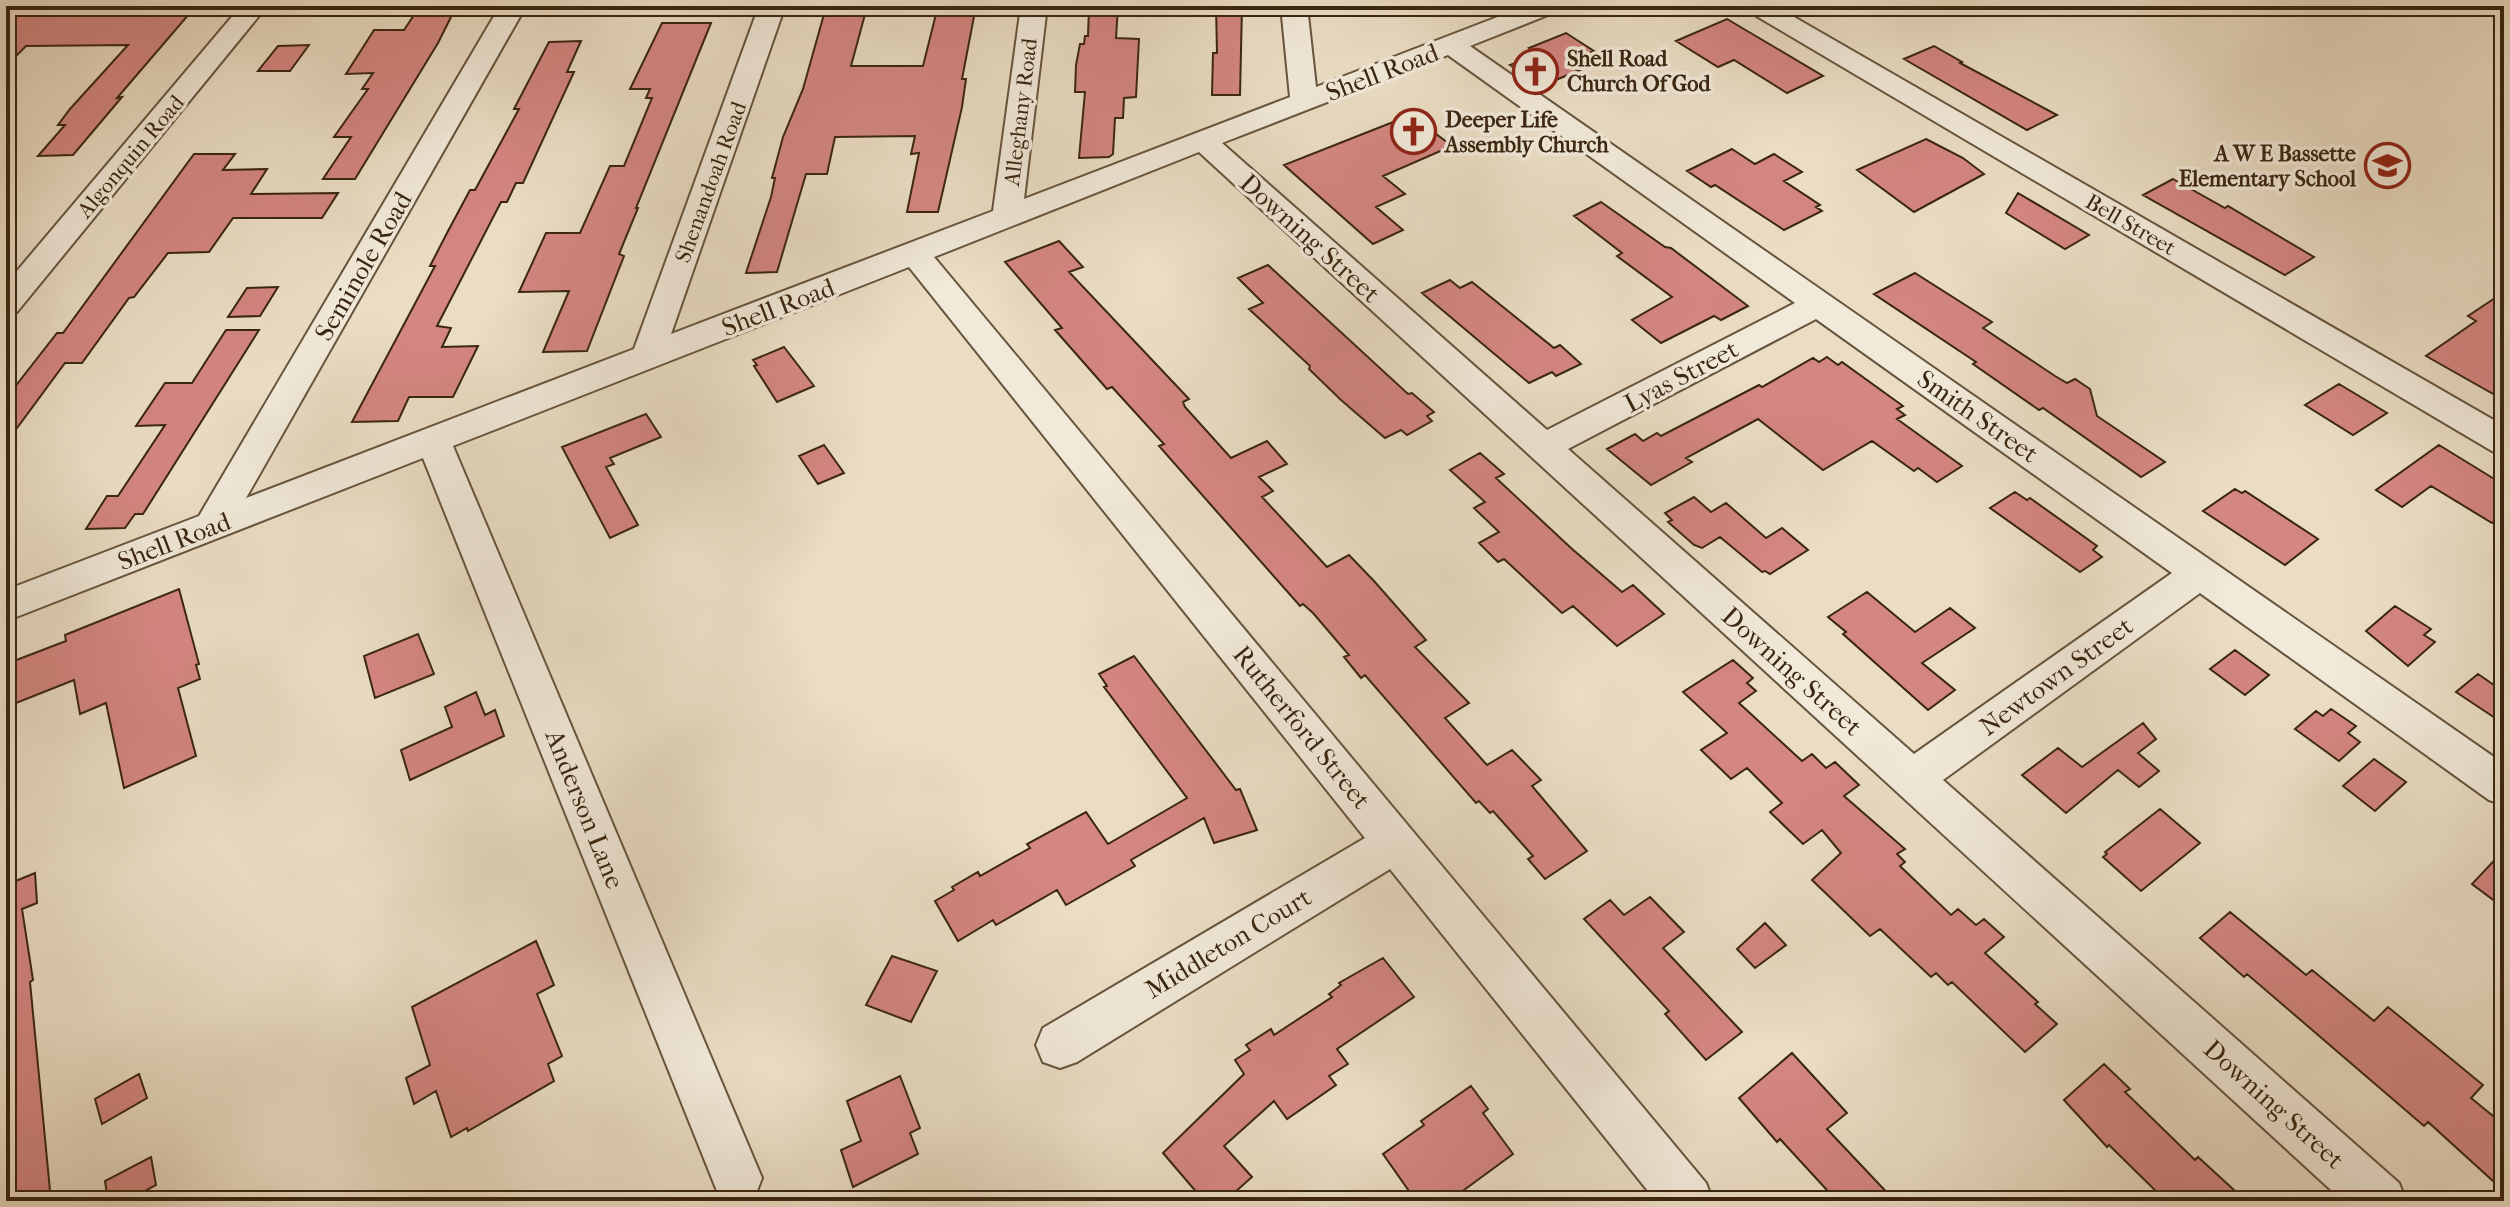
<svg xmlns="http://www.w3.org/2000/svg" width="2510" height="1207" viewBox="0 0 2510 1207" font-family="'IM FELL French Canon',serif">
<rect width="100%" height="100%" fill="#eaddc4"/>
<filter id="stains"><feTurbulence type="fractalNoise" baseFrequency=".0025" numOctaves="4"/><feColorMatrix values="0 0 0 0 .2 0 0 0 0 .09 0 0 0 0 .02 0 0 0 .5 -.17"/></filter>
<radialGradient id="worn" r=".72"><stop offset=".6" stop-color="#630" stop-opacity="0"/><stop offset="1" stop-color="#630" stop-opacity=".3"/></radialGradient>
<!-- building -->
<path fill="#d48681" stroke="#3a2610" stroke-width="2" d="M6,6H196L117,98L122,97L73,155L38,156L65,125H58L70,109L128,45L26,46L6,66Z
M938,6H976L962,79H966L962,107L938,212H907L919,153L911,154L915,136L835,137L827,174H806L777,272L746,273L771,197L775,178H772L783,137L803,89L826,7H867L851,66H923Z
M1093,6H1118L1116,38L1139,39L1136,97L1124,98L1123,118H1115L1113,154L1109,157L1079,158L1085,92H1075L1076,65L1080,44H1084L1085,36H1088L1089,8Z
M1216,6H1242L1240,95H1212L1213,53H1217Z
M454,11L438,43L355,179H323L351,137H334L368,89H362L373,73L346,74L374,30H404L416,12Z
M1727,19L1776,48L1823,76L1787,93L1734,60L1718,67L1676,41Z
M662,23H711L636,208H638L619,254L624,256L587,351L543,352L569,291L519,292L546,233H580L610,166H624L652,98H646L650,89H630Z
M1566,33L1594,51L1572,60L1580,70L1541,86L1510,65L1538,54L1529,48Z
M581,41L567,72H574L523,183H516L507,202H501L437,326L451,328L442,347L478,346L453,397H409L398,421L352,422L435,266H430L447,233L470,190H475L519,109H514L549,42Z
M309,45L290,71H258L278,46Z
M1934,46L1962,62L1960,63L2057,115L2027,130L1904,59Z
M1411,115L1452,146L1383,176L1405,194L1376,207L1403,230L1373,244L1284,165Z
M1926,139L1963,158L1984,174L1914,212L1857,170Z
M1732,149L1755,164L1774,154L1802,172L1784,181L1820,205L1816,207L1822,211L1784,230L1715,185L1711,187L1687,171Z
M194,154H235L223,170L267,169L251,194L338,193L322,218H233L209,252L168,253L134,297L129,298L82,363H65L6,443V388H14L57,333H63Z
M2173,179L2225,208L2228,206L2314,257L2285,275L2143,195Z
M2018,193L2089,235L2065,249L2006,213Z
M1601,202L1665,247L1671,248L1748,306L1721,320L1714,316L1661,343L1632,320L1672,297L1617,256L1622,253L1574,216Z
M1059,241L1083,267L1069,272L1189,399L1183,402L1185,407L1231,458L1267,441L1287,464L1259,477L1273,491L1262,497L1327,567L1349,555L1374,581L1426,640L1415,647L1469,703L1445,718L1487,765L1512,750L1541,780L1532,786L1587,851L1545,879L1528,859L1533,856L1493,811L1490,813L1479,801L1476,803L1365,675L1361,678L1344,657L1349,655L1313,613L1303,604L1300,606L1159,446L1164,444L1112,387L1107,389L1055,330L1062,328L1005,262Z
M1268,265L1408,394L1412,393L1434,412L1427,416L1432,421L1407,435L1401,430L1385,438L1341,400L1309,369L1310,366L1249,309L1263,303L1238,278Z
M1915,273L1992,322L1983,328L2055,376L2067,383L2075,379L2090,389L2097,416L2165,462L2141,477L2043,408L2039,410L1973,364L1976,362L1874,294Z
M1450,280L1460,288L1472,282L1554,348L1560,345L1581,364L1556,376L1552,372L1529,383L1422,293Z
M278,287L260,316L228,317L247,288Z
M2504,292V342L2494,349L2504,355V400L2426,356L2476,321L2468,316Z
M226,330H259L143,514H135L125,528L86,529L107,496H118L165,425L136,426L165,383H192Z
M784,347L814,386L777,402L754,366L757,365L753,360Z
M1827,357L1838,365L1842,362L1903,406L1897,409L1905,415L1897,419L1962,466L1937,482L1918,468L1914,471L1872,441L1823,470L1758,419L1686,458L1692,462L1651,485L1607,449L1635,434L1643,441L1657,433L1661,436L1759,385L1762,387L1813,358L1819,362Z
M2339,384L2369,402L2387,413L2353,435L2305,405Z
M646,414L661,437L610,458L614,464L606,467L638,525L610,538L562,447Z
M824,445L844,473L818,484L799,456Z
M2439,445L2504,485V513L2492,523L2431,486L2402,507L2376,490Z
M1480,453L1504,474L1496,478L1571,548L1622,592L1633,585L1664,614L1617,646L1573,606L1562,613L1504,559L1498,562L1479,543L1499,532L1474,508L1485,502L1450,470Z
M2235,489L2242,493L2245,491L2318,539L2285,565L2203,511Z
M2015,492L2027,500L2030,498L2097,546L2093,550L2102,557L2080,572L1990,508Z
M1694,497L1711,512L1726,503L1766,538L1782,528L1808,550L1770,574L1765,571L1762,572L1720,537L1702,548L1694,545L1668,522L1672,520L1665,513Z
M179,589L199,664L196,665L200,679L178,688L196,756L124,788L106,703L80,714L74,680L6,707V664L66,641L65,635Z
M1867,592L1915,632L1950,608L1975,628L1922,663L1955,690L1928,710L1843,634L1846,632L1828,617Z
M2395,606L2431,629L2424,635L2435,642L2408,666L2366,631Z
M418,634L434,674L375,698L364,656Z
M2235,650L2269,675L2245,695L2210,669Z
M1134,656L1236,790L1240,789L1257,830L1214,843L1204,818L1131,860L1135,866L1066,905L1057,890L996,925L993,920L958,941L935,901L954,890L952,887L978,872L980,876L1030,848L1027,844L1086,812L1108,844L1187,798L1104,687L1107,686L1099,674Z
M1733,660L1753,678L1747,683L1756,691L1739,703L1802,761L1812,754L1826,768L1835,762L1859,785L1844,796L1905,849L1897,854L1905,862L1900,866L1951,915L1958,909L1976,925L1984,919L2004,937L1985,953L2038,1002L2035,1004L2057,1024L2025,1052L1952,982L1948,985L1936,973L1931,977L1880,929L1870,936L1812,880L1841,853L1822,830L1803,844L1770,812L1782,803L1747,768L1731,779L1701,750L1727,733L1683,692Z
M2478,674L2504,692V724L2456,692Z
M476,692L485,715L495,710L504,736L410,780L401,750L452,727L445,707Z
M2331,709L2356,726L2348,733L2360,742L2339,761L2295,729L2316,711L2323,716Z
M2143,723L2156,739L2138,753L2159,771L2139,787L2118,770L2066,813L2022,775L2058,748L2082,767Z
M2374,759L2406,782L2375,811L2343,786Z
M2160,809L2200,843L2141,891L2103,857L2107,854L2105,852Z
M2504,850V908L2472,884Z
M35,873L37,903L22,909L33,980L30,982L51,1201H6V885Z
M1650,897L1684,932L1663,948L1742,1032L1706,1060L1665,1014L1669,1011L1584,919L1610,900L1624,915Z
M2230,912L2306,975L2312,970L2374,1021L2388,1007L2483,1085L2471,1098L2504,1125V1191L2428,1122L2424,1126L2247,974L2244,977L2200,938Z
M1765,923L1786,945L1755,968L1737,949Z
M536,941L554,985L537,994L562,1056L548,1064L554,1081L468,1131L467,1128L451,1137L436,1091L414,1104L406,1078L430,1065L412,1007Z
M892,956L937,971L911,1022L866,1005Z
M1383,958L1414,997L1337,1049L1348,1064L1329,1076L1336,1085L1287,1119L1274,1101L1224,1146L1252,1177L1225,1201H1204L1163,1153L1244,1074L1235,1060L1250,1050L1246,1045L1271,1029L1274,1035L1332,997L1329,994L1341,985L1339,983Z
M1792,1053L1847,1113L1827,1129L1895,1201H1837L1780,1139L1777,1142L1739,1098Z
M2104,1064L2130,1089L2125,1092L2195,1160L2198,1157L2246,1201H2166L2109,1145L2107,1147L2064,1100Z
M139,1074L147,1098L102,1124L95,1099Z
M900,1076L920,1128L910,1133L918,1154L853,1187L841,1150L861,1141L847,1101Z
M1471,1086L1488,1109L1483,1113L1513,1154L1449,1201H1416L1383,1154L1424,1125L1421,1121Z
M151,1157L156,1185L127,1201H108L105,1181Z"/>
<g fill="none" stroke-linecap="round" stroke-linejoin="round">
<defs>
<path id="minor" d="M241,6H267L17,312L6,315V284Z
M500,6H526L246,498L634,349L759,6H785L671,334L993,211L1021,6H1047L1024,199L1290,97L1281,6H1307L1316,87L1526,6H1562L1558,11L1470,46L2504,764V805L2489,800L2200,593L1943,780L2399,1183L2406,1201H2343L1199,152L934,257L1706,1183L1713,1201H1656L1390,869L1077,1062L1060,1068L1043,1062L1036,1045L1043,1028L1365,838L909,267L453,446L762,1178L755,1196L742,1201L719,1196L423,458L6,621V590L199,516ZM1448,55L1795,303L1547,430L1222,143ZM1816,319L2172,573L1914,754L1568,449Z
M1744,6H1775L2504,426V454L2492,451L1748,11Z"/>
</defs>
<!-- minor casing -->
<use href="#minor" stroke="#66543d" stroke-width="4"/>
<!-- minor -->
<use href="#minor" fill="#f1e9d9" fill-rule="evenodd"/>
</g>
<!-- icons -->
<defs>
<symbol id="church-ring" viewBox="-11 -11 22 22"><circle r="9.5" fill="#f1e9d9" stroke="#8f2418" stroke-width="1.5"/><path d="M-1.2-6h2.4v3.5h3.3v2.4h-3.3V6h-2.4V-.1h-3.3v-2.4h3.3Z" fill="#8f2418"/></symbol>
<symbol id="school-ring" viewBox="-11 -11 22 22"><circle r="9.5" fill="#f1e9d9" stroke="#8f2418" stroke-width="1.5"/><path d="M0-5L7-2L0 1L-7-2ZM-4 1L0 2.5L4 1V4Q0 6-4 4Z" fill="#8f2418"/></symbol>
</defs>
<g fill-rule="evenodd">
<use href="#church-ring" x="1510" y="46" width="51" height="51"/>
<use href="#church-ring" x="1388" y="106" width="51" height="51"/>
<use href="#school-ring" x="2362" y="140" width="51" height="51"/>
</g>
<g text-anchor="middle" stroke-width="7" stroke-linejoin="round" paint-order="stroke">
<!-- far-poi labels -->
<g font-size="22" font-weight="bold" fill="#3a2610" stroke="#f1e9d9" text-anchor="start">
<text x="1567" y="66">Shell Road<tspan x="1567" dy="25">Church Of God</tspan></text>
<text x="1445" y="127">Deeper Life<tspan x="1445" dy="25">Assembly Church</tspan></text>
<text x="2356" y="161" text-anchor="end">A W E Bassette<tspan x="2356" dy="25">Elementary School</tspan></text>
</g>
<!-- far-street labels -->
<g font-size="22" fill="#3a2610" stroke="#f1e9d9">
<text transform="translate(1020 112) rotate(-83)" y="8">Alleghany Road</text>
<text transform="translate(130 156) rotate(-50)" y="8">Algonquin Road</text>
<text transform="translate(710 182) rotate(-70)" y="8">Shenandoah Road</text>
<text transform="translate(2131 224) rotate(30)" y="8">Bell Street</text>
</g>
<!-- street labels -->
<g font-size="26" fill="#3a2610" stroke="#f1e9d9">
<text transform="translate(1382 72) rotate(-21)" y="9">Shell Road</text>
<text transform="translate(1310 238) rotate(42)" y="9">Downing Street</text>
<text transform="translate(363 266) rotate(-60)" y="9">Seminole Road</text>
<text transform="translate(778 307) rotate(-21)" y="9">Shell Road</text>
<text transform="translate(1681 376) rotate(-28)" y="9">Lyas Street</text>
<text transform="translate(1978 416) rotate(35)" y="9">Smith Street</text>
<text transform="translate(174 541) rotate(-21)" y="9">Shell Road</text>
<text transform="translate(1792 671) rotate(42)" y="9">Downing Street</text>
<text transform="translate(2056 676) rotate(-36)" y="9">Newtown Street</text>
<text transform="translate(1302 727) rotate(51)" y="9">Rutherford Street</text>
<text transform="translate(585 809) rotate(68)" y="9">Anderson Lane</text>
<text transform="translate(1228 943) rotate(-31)" y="9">Middleton Court</text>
<text transform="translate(2274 1104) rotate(42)" y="9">Downing Street</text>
</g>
</g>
<!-- margin -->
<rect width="2510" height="1207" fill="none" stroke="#eaddc4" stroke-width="32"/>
<rect x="8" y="8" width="2494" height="1191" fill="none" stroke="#3a2610" stroke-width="4"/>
<rect x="16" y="16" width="2478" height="1175" fill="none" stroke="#3a2610" stroke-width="2"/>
<rect width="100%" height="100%" filter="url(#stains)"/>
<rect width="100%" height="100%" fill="url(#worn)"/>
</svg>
